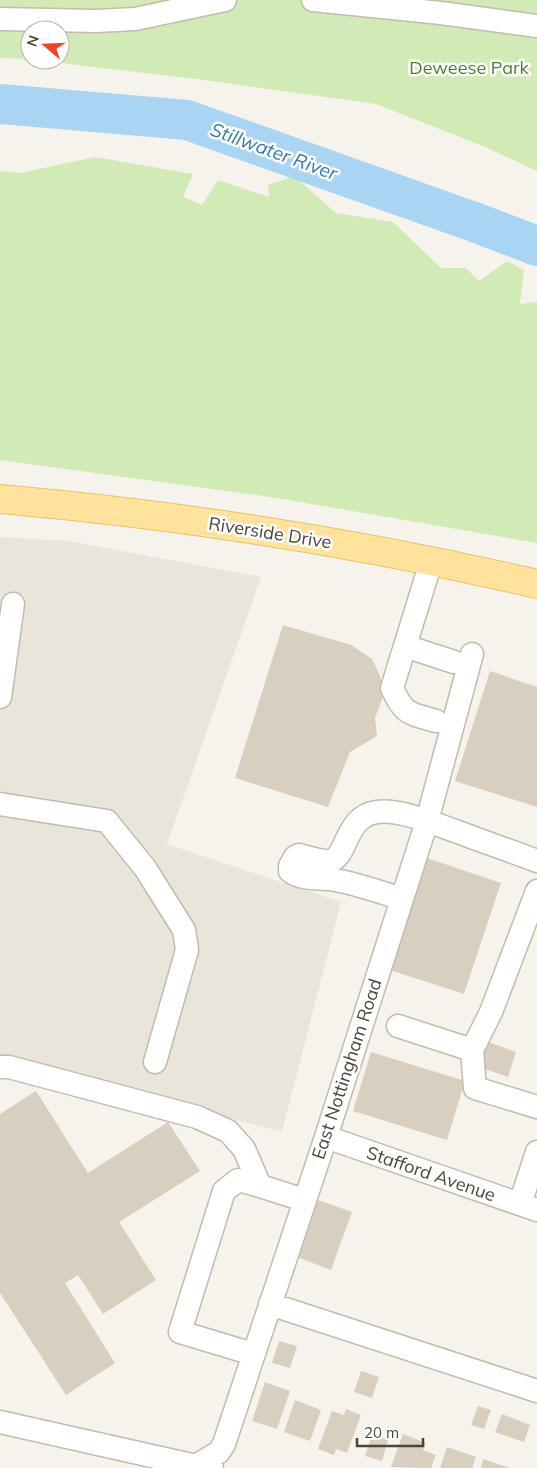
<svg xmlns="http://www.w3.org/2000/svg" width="537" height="1468" viewBox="0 0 537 1468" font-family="Mulish,sans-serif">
<rect width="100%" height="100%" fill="#f6f3ec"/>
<!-- residential -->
<path fill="#eae5da" d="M0,537L68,541L261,577L167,844L341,902L282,1132L0,1055Z"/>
<!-- green -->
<path fill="#d2eab5" d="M0,0H537V171L485,147L376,104L204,80L35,60H60V30H30V59L0,58Z
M95,157L193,174L183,197L202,205L218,180L269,197L268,185L294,176L336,213L393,222L441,268H466L479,281L507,261L524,270L520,304L537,302V543L277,498L0,460V171L20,173Z"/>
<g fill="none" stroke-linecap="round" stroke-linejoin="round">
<!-- river -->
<path stroke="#a9d4f2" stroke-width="40" d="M0,104L187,120L474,222L537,246"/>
</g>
<!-- building -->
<path fill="#d8cfc1" d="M283,625L351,645L372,659L380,676L384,694L375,718L377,736L350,752L328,807L235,778Z
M490,671L537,687V807L455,781Z
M427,858L501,883L464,994L390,970Z
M488,1042L516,1052L508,1077L479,1067Z
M371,1052L465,1081L447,1140L353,1111Z
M36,1091L88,1173L168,1122L200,1171L119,1222L156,1280L103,1314L78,1275L65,1283L115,1363L66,1395L0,1293V1114Z
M318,1200L352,1212L331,1270L297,1257Z
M279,1341L297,1346L290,1368L272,1363Z
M361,1371L379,1377L372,1398L354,1392Z
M265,1382L290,1391L277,1429L252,1421Z
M295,1400L321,1410L310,1441L284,1432Z
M478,1406L491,1410L484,1429L471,1425Z
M346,1409L361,1415L347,1453L336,1449L334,1455L318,1449L332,1411L344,1415Z
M502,1414L530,1425L524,1442L495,1432Z
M403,1434L426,1443L423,1450L436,1455L431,1468L391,1467Z
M372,1435L388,1440L382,1461L365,1456Z
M447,1447L476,1457L472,1468H440Z
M483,1459L510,1468H481Z"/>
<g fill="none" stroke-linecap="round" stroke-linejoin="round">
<defs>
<path id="minor" d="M313,0L441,13L537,26
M0,19L96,21L135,19L225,0
M431,562L392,688C404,715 409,713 436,721
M405,646L454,662
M0,697L13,604
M0,804L107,821L145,868L184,930L187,950L155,1062
M402,899C380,892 358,884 335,880C320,877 303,881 290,871V866L295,857L299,855C307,857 322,862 329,861C348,859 344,816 377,812C401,809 435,824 458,832C484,842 511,851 537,861
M398,1026L472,1050L475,1088L537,1107
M472,1050L491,1012L537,891
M0,1067H9L197,1117L228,1131L244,1149L260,1186L304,1200
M326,1137L537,1210
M520,1204L537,1152
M270,1304L537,1391
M253,1354L180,1332L224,1191L238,1180L260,1186
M0,1422L196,1466L212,1468
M196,1468V1466L219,1452L224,1444L326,1137L427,821L472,654"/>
<path id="major" d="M0,499C181,515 360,543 537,584"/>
</defs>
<!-- minor casing -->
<use href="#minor" stroke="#c2bbae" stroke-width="25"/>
<!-- major casing -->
<use href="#major" stroke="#e6c16a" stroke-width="30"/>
<!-- minor -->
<use href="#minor" stroke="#fff" stroke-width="22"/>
<!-- major -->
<use href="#major" stroke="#ffe39c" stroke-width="28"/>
</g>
<g text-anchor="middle" stroke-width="5" stroke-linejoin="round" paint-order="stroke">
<!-- park labels -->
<g font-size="18" fill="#4a7f2a" stroke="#fff">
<text x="469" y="74">Deweese Park</text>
</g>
<!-- street labels -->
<g font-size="18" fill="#4b4439" stroke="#fff">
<text transform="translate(270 533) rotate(9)" y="6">Riverside Drive</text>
<text transform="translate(347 1069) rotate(-72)" y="6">East Nottingham Road</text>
<text transform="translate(431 1174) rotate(19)" y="6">Stafford Avenue</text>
</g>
<!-- water labels -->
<g font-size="19" font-style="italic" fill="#2e7ab2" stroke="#fff">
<text transform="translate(274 151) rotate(20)" y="7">Stillwater River</text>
</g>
</g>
<!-- north arrow -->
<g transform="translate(45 45) rotate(289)"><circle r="24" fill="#ffffff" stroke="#b7b4b0"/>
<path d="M0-4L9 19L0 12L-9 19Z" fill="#fc3f1d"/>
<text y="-8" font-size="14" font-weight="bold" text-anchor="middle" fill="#4b4439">N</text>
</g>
<!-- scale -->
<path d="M357 1438v8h66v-8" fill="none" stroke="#4b4439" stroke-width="2.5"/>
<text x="364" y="1438" font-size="15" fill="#4b4439" stroke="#ffffff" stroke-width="4" paint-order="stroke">20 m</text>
</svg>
